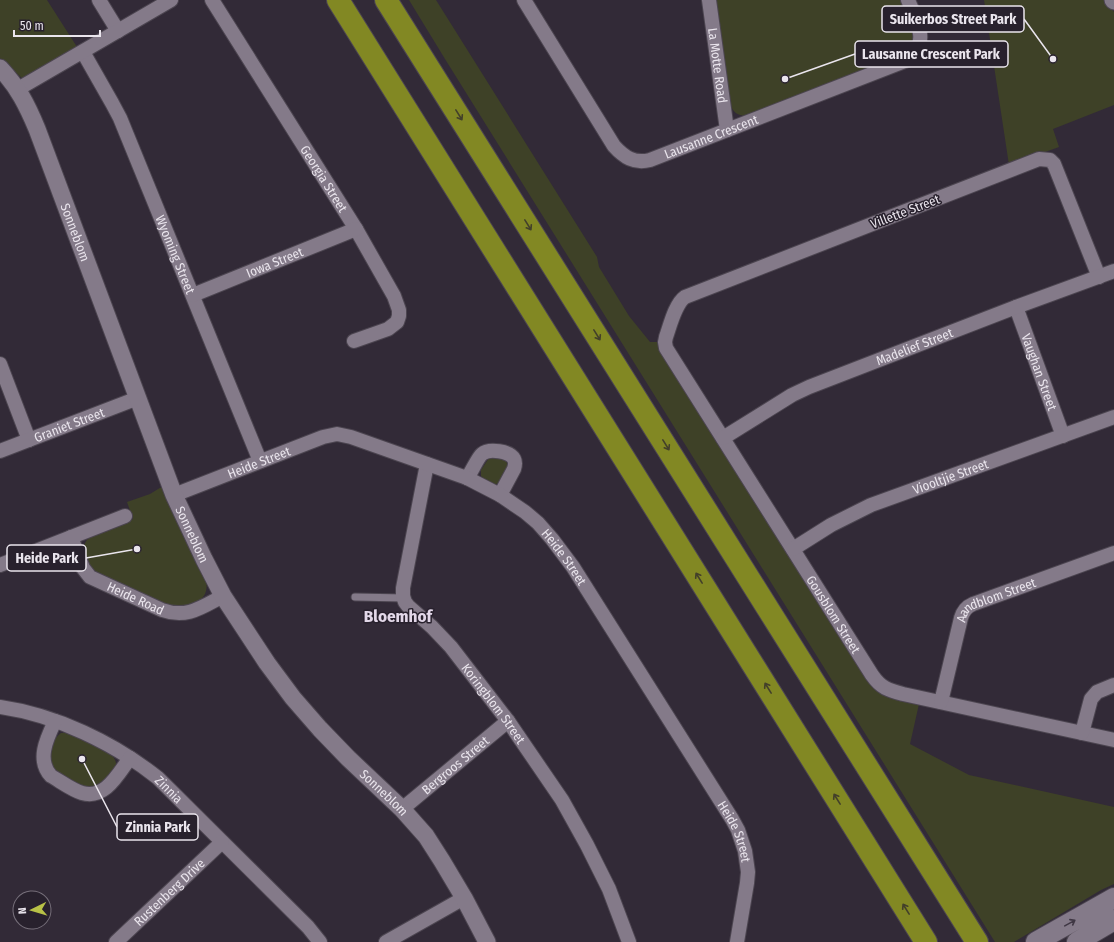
<svg xmlns="http://www.w3.org/2000/svg" width="1114" height="942" viewBox="0 0 1114 942" font-family="'Fira Sans Condensed',sans-serif">
<rect width="100%" height="100%" fill="#322a37"/>
<!-- green -->
<path fill="#3e4127" d="M0,0H47L77,47L23,79L0,58Z
M409,0H436L597,257L599,267L629,316L650,342H660L870,683C882,699 901,700 919,704L910,744L969,775L1114,807V884L1101,890L1014,942H995L445,59Z
M716,0H901L914,35L913,45L907,53L747,116C738,116 732,112 730,103Z
M984,0H1104L1114,12V105L1053,129L1059,147L1009,165Z
M489,458H498L506,461L508,466L499,482L495,485L486,481L481,476V470Z
M163,486L206,580C211,604 185,610 167,605C154,602 142,595 130,590C120,585 97,577 90,569C88,566 88,562 87,560C83,550 82,543 91,536L133,519L127,502L150,494Z
M61,733H66L70,734L111,754C117,761 118,765 112,772C110,776 107,782 103,785C100,787 91,788 88,788C82,787 56,774 53,769C46,759 51,740 61,733Z"/>
<g fill="none" stroke-linecap="round" stroke-linejoin="round">
<defs>
<path id="service" d="M355,597L404,598"/>
<g id="minor">
<path d="M99,0L118,31"/>
<path id="s1" d="M212,0L356,229L394,296L399,310V316L397,322L388,329L354,341"/>
<path id="s2" d="M524,0L614,146C624,157 634,164 650,160L910,59C930,41 916,20 908,0"/>
<path id="s3" d="M709,0L727,130"/>
<path id="s4" d="M83,52L112,103L120,118L260,461"/>
<path d="M18,89L171,0"/>
<path id="s5" d="M1099,277L1054,164L1050,160L1039,159L685,297C675,304 670,326 666,337L665,342L666,348L872,675C881,688 888,690 903,694L1114,740"/>
<path id="s6" d="M193,295L356,229"/>
<path id="s7" d="M1016,307L1063,436"/>
<path d="M0,364L29,440"/>
<path id="s8" d="M723,438L792,395L809,387L1016,307L1114,271"/>
<path id="s9" d="M0,451L138,398"/>
<path id="s10" d="M427,464L403,588V596L405,602L408,606L432,627L451,647L508,721L562,800L587,845L609,889L629,942"/>
<path d="M467,478C471,473 478,457 482,454C489,448 510,451 514,459C516,463 515,466 514,469L500,495"/>
<path id="s11" d="M174,495L323,437L337,434L351,437L467,478L500,495L525,512L538,523L552,539L573,567L732,819L738,830L745,851L748,872L747,883L737,942"/>
<path id="s12" d="M71,537L83,568L90,577L162,610C187,619 202,607 223,596"/>
<path id="s13" d="M793,549L831,525L871,505L1114,417"/>
<path d="M0,565L125,516"/>
<path id="s14" d="M941,702L961,618C963,611 966,607 973,604L1114,553"/>
<path id="s15" d="M0,707C56,715 114,743 158,778L308,927L320,942"/>
<path d="M55,721C47,738 36,760 51,776C60,781 72,790 82,793C105,800 118,774 130,758"/>
<path d="M1082,733L1091,699L1097,692L1114,685"/>
<path id="s16" d="M402,809L508,721"/>
<path id="s17" d="M116,942L222,842"/>
<path d="M386,942L464,898"/>
</g>
<g id="tertiary">
<path d="M1113,0L1114,1"/>
<path id="s18" d="M0,68C18,87 27,105 37,129L174,495L204,559L223,596L267,663L293,698L320,729L348,758L402,809L426,836L442,861L464,898L487,942"/>
</g>
<path id="secondary" d="M1036,942L1114,898
M1077,942L1114,920"/>
<path id="motorway" d="M338,0L926,942
M386,0L977,942"/>
</defs>
<!-- service casing -->
<use href="#service" stroke="#4c4550" stroke-width="9"/>
<!-- minor casing -->
<use href="#minor" stroke="#4c4550" stroke-width="16"/>
<!-- tertiary casing -->
<use href="#tertiary" stroke="#4c4550" stroke-width="19"/>
<!-- secondary casing -->
<use href="#secondary" stroke="#4c4550" stroke-width="22"/>
<!-- motorway casing -->
<use href="#motorway" stroke="#4c4550" stroke-width="24"/>
<!-- service -->
<use href="#service" stroke="#847a89" stroke-width="7"/>
<!-- minor -->
<use href="#minor" stroke="#847a89" stroke-width="14"/>
<!-- tertiary -->
<use href="#tertiary" stroke="#847a89" stroke-width="17"/>
<!-- secondary -->
<use href="#secondary" stroke="#847a89" stroke-width="20"/>
<!-- motorway -->
<use href="#motorway" stroke="#828823" stroke-width="22"/>
</g>
<!-- one-way arrows -->
<defs><path id="oneway-shaft" d="M-6 0H5M1.5-3L5.5 0L1.5 3" fill="none" stroke-width="1.6" stroke-linecap="round" stroke-linejoin="round"/></defs>
<g stroke="#43402a">
<use href="#oneway-shaft" transform="translate(459 115) rotate(58)"/>
<use href="#oneway-shaft" transform="translate(528 225) rotate(58)"/>
<use href="#oneway-shaft" transform="translate(597 335) rotate(58)"/>
<use href="#oneway-shaft" transform="translate(666 445) rotate(58)"/>
<use href="#oneway-shaft" transform="translate(699 578) rotate(-122)"/>
<use href="#oneway-shaft" transform="translate(768 688) rotate(-122)"/>
<use href="#oneway-shaft" transform="translate(837 799) rotate(-122)"/>
<use href="#oneway-shaft" transform="translate(906 909) rotate(-122)"/>
</g>
<use stroke="#3f3744" href="#oneway-shaft" transform="translate(1070 923) rotate(-29)"/>
<g text-anchor="middle" stroke-width="3" stroke-linejoin="round" paint-order="stroke">
<!-- street labels -->
<g font-size="13" fill="#eae5ed" stroke="#28212d">
<text dy="5" stroke="none"><textPath href="#s3" startOffset="66">La Motte Road</textPath></text>
<text dy="5" stroke="none"><textPath href="#s2" startOffset="278">Lausanne Crescent</textPath></text>
<text dy="5" stroke="none"><textPath href="#s1" startOffset="211">Georgia Street</textPath></text>
<text transform="translate(905 211) rotate(-21)" y="5">Villette Street</text>
<text dy="5" stroke="none"><textPath href="#s18" startOffset="182">Sonneblom</textPath></text>
<text dy="5" stroke="none"><textPath href="#s4" startOffset="223">Wyoming Street</textPath></text>
<text dy="5" stroke="none"><textPath href="#s6" startOffset="88">Iowa Street</textPath></text>
<text dy="5" stroke="none"><textPath href="#s8" startOffset="213">Madelief Street</textPath></text>
<text dy="5" stroke="none"><textPath href="#s7" startOffset="69">Vaughan Street</textPath></text>
<text dy="5" stroke="none"><textPath href="#s9" startOffset="74">Graniet Street</textPath></text>
<text dy="5" stroke="none"><textPath href="#s11" startOffset="91">Heide Street</textPath></text>
<text dy="5" stroke="none"><textPath href="#s13" startOffset="174">Viooltjie Street</textPath></text>
<text dy="5" stroke="none"><textPath href="#s18" startOffset="506">Sonneblom</textPath></text>
<text dy="5" stroke="none"><textPath href="#s11" startOffset="439">Heide Street</textPath></text>
<text dy="5" stroke="none"><textPath href="#s12" startOffset="95">Heide Road</textPath></text>
<text dy="5" stroke="none"><textPath href="#s14" startOffset="127">Aandblom Street</textPath></text>
<text dy="5" stroke="none"><textPath href="#s5" startOffset="889">Gousblom Street</textPath></text>
<text dy="5" stroke="none"><textPath href="#s10" startOffset="276">Koringblom Street</textPath></text>
<text dy="5" stroke="none"><textPath href="#s16" startOffset="69">Bergroos Street</textPath></text>
<text dy="5" stroke="none"><textPath href="#s15" startOffset="191">Zinnia</textPath></text>
<text dy="5" stroke="none"><textPath href="#s18" startOffset="830">Sonneblom</textPath></text>
<text dy="5" stroke="none"><textPath href="#s11" startOffset="763">Heide Street</textPath></text>
<text dy="5" stroke="none"><textPath href="#s17" startOffset="73">Rustenberg Drive</textPath></text>
</g>
<!-- district labels -->
<g font-size="17" font-weight="bold" fill="#e3d8e9" stroke="#28212d">
<text x="398" y="622">Bloemhof</text>
</g>
</g>
<!-- callouts -->
<path fill="none" stroke="#eae5ed" stroke-width="1.5" d="M1053 59L1024 19M785 79L855 54M137 549L86 558M82 759L117 827"/>
<g fill="#eae5ed" stroke="#28212d" stroke-width="1.5">
<circle cx="1053" cy="59" r="4"/>
<circle cx="785" cy="79" r="4"/>
<circle cx="137" cy="549" r="4"/>
<circle cx="82" cy="759" r="4"/>
</g>
<g fill="#28212d" stroke="#eae5ed" stroke-width="1.5">
<rect x="882" y="6" width="142" height="26" rx="4"/>
<rect x="855" y="41" width="153" height="26" rx="4"/>
<rect x="7" y="545" width="79" height="26" rx="4"/>
<rect x="117" y="814" width="81" height="26" rx="4"/>
</g>
<g font-size="14" text-anchor="middle" font-weight="bold" fill="#eae5ed">
<text x="953" y="24">Suikerbos Street Park</text>
<text x="931" y="59">Lausanne Crescent Park</text>
<text x="47" y="563">Heide Park</text>
<text x="158" y="832">Zinnia Park</text>
</g>
<!-- north arrow -->
<g transform="translate(32 910) rotate(265)"><circle r="19" fill="#28212d" stroke="#766f7a"/>
<path d="M0-3L7 15L0 10L-7 15Z" fill="#b8c147"/>
<text y="-6" font-size="11" font-weight="bold" text-anchor="middle" fill="#eae5ed">N</text>
</g>
<!-- scale -->
<path d="M14 30v6h86v-6" fill="none" stroke="#eae5ed" stroke-width="2"/>
<text x="20" y="30" font-size="12" fill="#eae5ed" stroke="#28212d" stroke-width="3" paint-order="stroke">50 m</text>
</svg>
